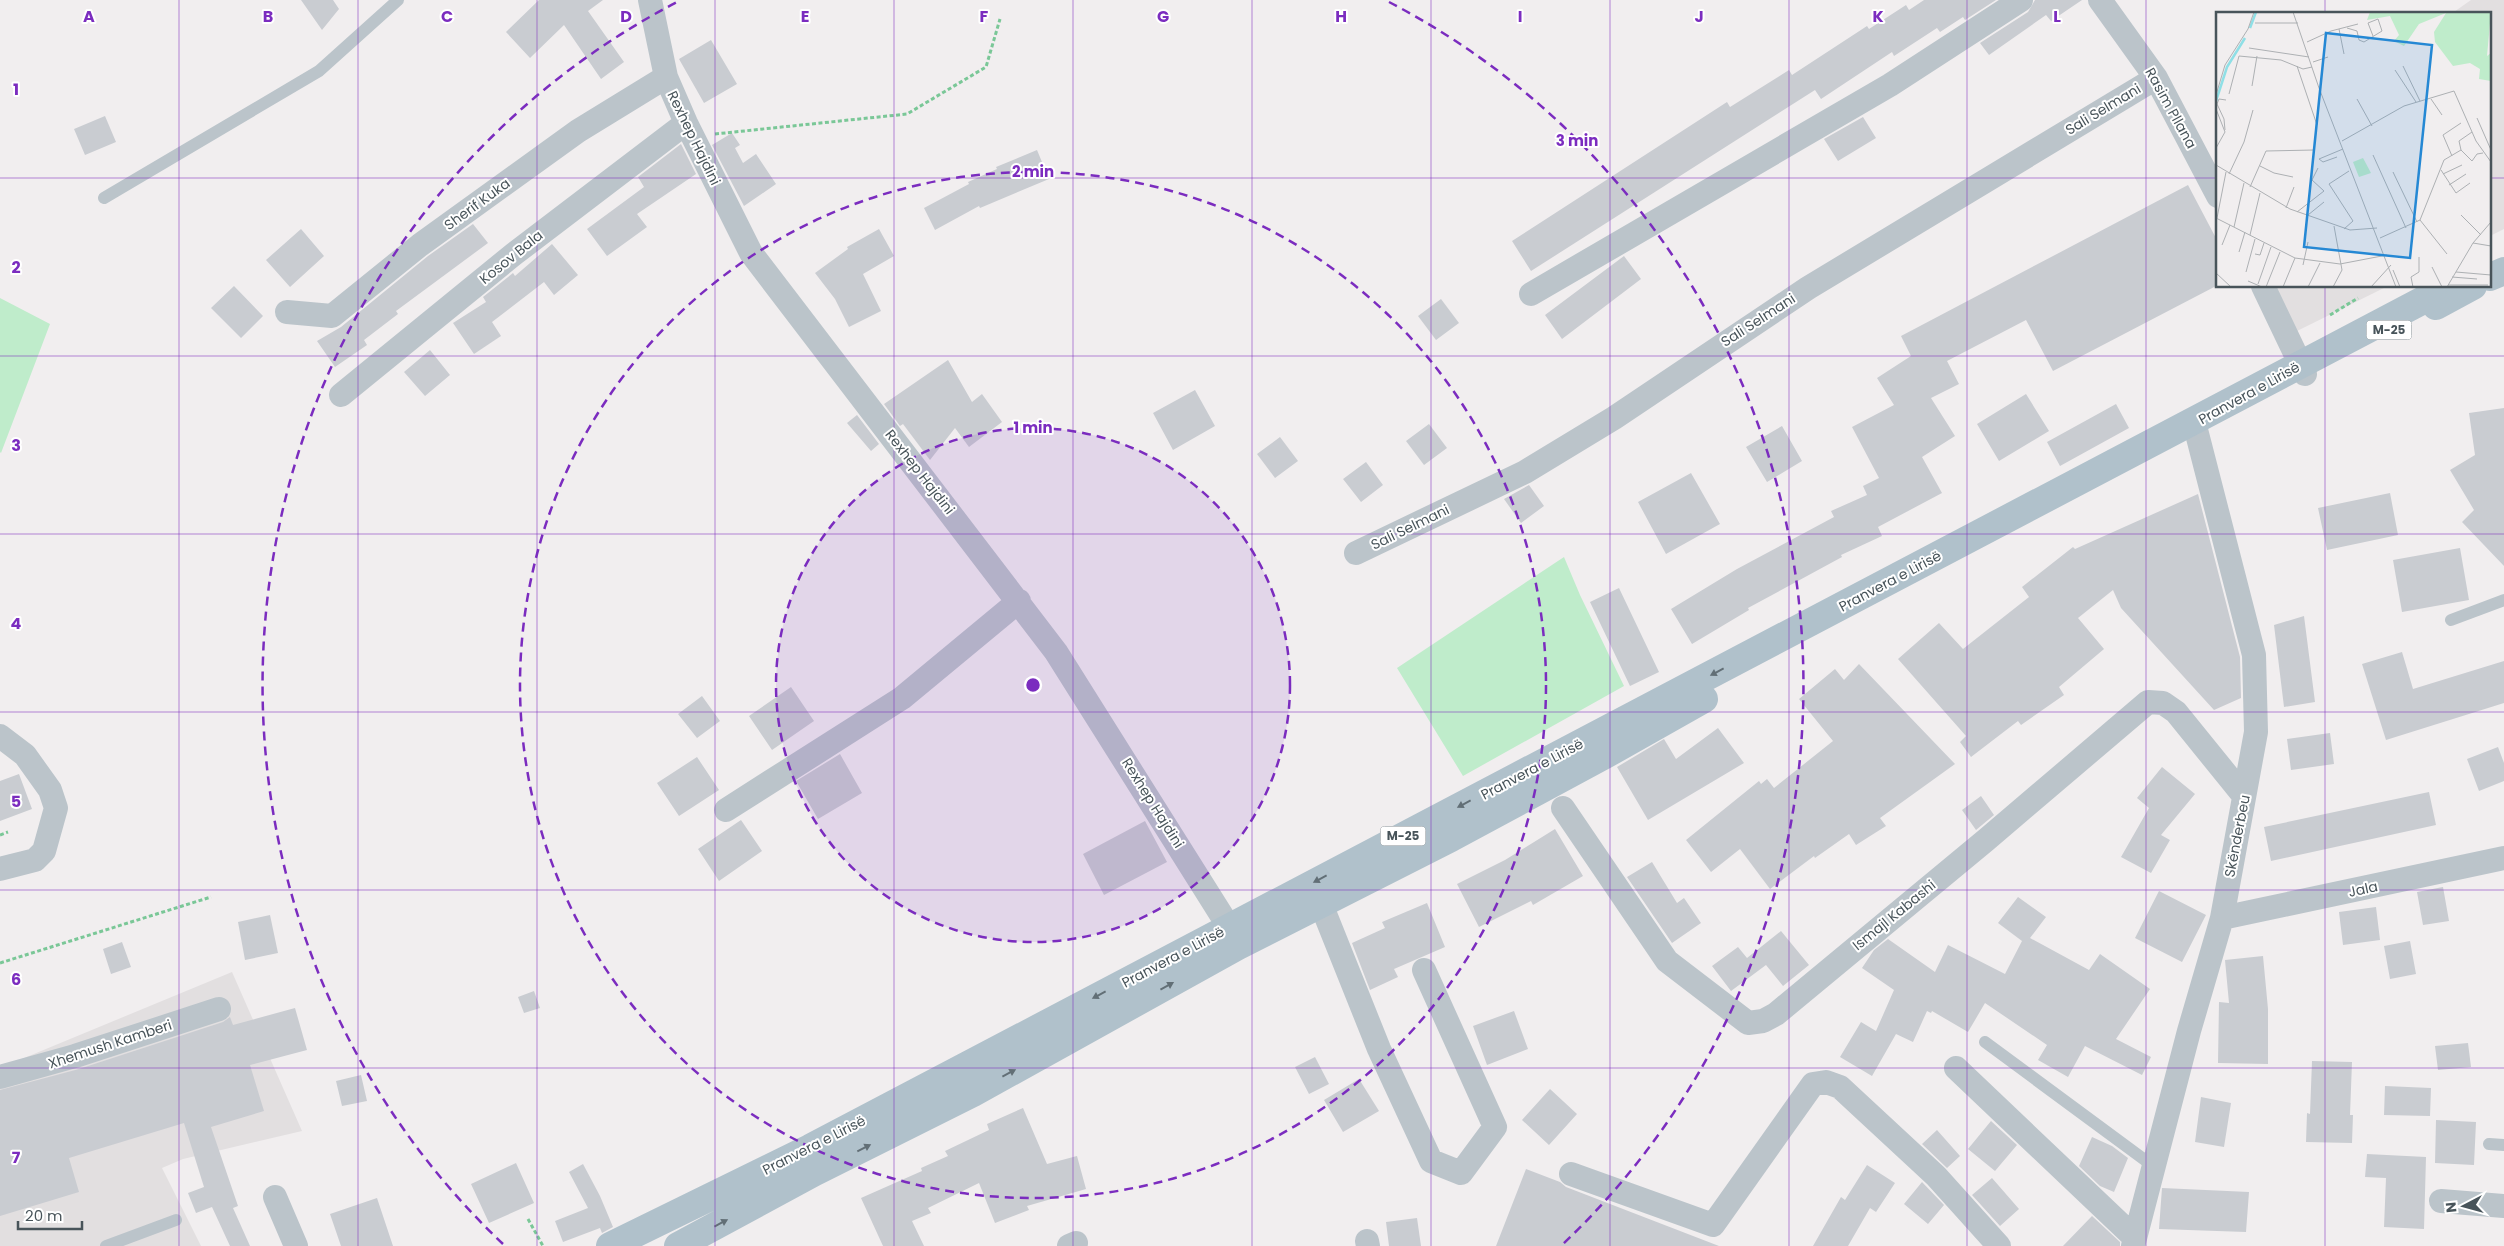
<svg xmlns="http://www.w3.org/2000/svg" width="2504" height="1246" viewBox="0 0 2504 1246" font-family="Poppins,sans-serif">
<rect width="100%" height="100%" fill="#f1eeef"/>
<!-- education -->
<path fill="#e2dfe0" d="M2471,0H2504V229L2490,236V14H2451Z
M2275,286H2388L2297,331Z
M232,972L302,1131L183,1159L162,1168L201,1246H0V1068Z"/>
<!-- green -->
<path fill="#bfeccb" d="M0,298L50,324L1,453L0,452Z
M1564,557L1580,595L1624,686L1463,776L1397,668Z"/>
<!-- building -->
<path fill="#c9ccd1" d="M301,0H333L339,9L322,30Z
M539,0H603L588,11L624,62L601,79L564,25L530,58L506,32Z
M1924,0H1996L1965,20L1963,17L1940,32L1937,28L1894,56L1892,52L1821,99L1815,90L1531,271L1512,241L1727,102L1730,107L1789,70L1792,75L1867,26L1869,29L1906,5L1909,10Z
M2035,0H2082L2051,21L2046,15L1989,55L1980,43L2028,12Z
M711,40L737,84L704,103L679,59Z
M105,116L116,142L85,155L74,129Z
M1863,117L1876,138L1838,161L1824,139Z
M732,133L740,145L735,148L743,163L756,154L776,184L744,206L712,145Z
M681,144L696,174L637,214L647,227L607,256L587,229L644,187L638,177Z
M1037,150L1049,179L980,208L979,206L935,230L924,208L969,184L968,182L997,169L996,167Z
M2188,185L2218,242V285L2053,371L2026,320L1947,361L1959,384L1931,398L1955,436L1922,457L1942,493L1878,527L1882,536L1841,555L1842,557L1748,608L1749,610L1692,644L1671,609L1737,569L1834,517L1831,511L1867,495L1863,486L1879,478L1852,427L1894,405L1877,378L1911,356L1901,336Z
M473,224L488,243L396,311L398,314L364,340L367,345L335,367L317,341L341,327L428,256Z
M301,229L324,256L290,287L266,260Z
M879,229L894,256L863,274L881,311L849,327L835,299L815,273L848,249L847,247Z
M552,244L578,275L554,295L544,282L492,322L501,336L474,354L453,323L486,302L483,297L513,273L515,276Z
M1624,256L1641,279L1562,339L1545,315Z
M234,286L263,316L241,338L211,308Z
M1441,299L1459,323L1436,340L1418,316Z
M430,350L450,375L425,396L404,372Z
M948,360L972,402L982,394L1002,422L969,447L955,428L930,460L903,424L900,426L884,404Z
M1195,390L1215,426L1173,450L1153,413Z
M2026,394L2049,431L1999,461L1977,424Z
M2116,404L2129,428L2060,466L2047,442Z
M2504,408V566L2462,522L2474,510L2450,470L2475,455L2469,413Z
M857,415L879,444L871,451L847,423Z
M1429,424L1447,448L1424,465L1406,441Z
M1782,426L1802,461L1767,482L1746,447Z
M1280,437L1298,461L1275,478L1257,454Z
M1366,462L1383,485L1361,502L1343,479Z
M1691,473L1720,524L1666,554L1638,502Z
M1529,485L1544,506L1521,523L1504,499Z
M2390,493L2398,535L2327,550L2318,508Z
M2198,494L2240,657L2241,698L2214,710L2121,608L2113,590L2078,618L2104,649L2059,687L2064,695L2021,725L2018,721L1971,757L1960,742L1966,736L1898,659L1939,623L1963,649L2029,597L2022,587L2073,547L2075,549Z
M2460,548L2469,600L2402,612L2393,560Z
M1619,588L1659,672L1630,686L1590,602Z
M2304,616L2315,702L2284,707L2274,625Z
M2402,652L2413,689L2504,661V703L2386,740L2362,664Z
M1859,664L1955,764L1880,818L1886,826L1856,845L1849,834L1815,858L1814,856L1770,889L1740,849L1711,872L1686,840L1759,781L1761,784L1767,779L1774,788L1833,741L1799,699L1835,669L1844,680Z
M791,687L814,721L772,750L749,716Z
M702,696L720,721L697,738L678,714Z
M1718,728L1744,763L1648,820L1617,767L1664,739L1676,759Z
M2330,733L2334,764L2291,770L2287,739Z
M2498,747L2504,763V781L2479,791L2467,759Z
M840,754L862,793L818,819L796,781Z
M697,757L719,790L679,816L657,783Z
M2162,767L2195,794L2161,835L2170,840L2151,873L2121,857L2149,808L2137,798Z
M19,774L32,809L0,821V781Z
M2429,792L2436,825L2271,861L2264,827Z
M1981,796L1994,815L1976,830L1962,810Z
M741,820L762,851L719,881L698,849Z
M1145,821L1167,862L1104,895L1083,854Z
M1555,829L1583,876L1533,905L1531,901L1479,927L1457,884L1505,860Z
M1652,862L1677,903L1684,898L1701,923L1672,943L1627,877Z
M2443,887L2449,921L2423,925L2417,892Z
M2159,891L2206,915L2182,962L2135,938Z
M2018,897L2046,917L2030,938L2089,970L2100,954L2150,989L2116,1039L2151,1057L2142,1075L2085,1046L2068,1077L2038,1060L2047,1045L1985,1003L1968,1032L1932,1011L1931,1013L1927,1011L1913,1042L1896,1034L1872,1076L1840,1057L1861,1022L1876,1031L1894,990L1862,968L1874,950L1888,939L1935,972L1948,945L2005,974L2022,941L1998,923Z
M1427,903L1445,947L1394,969L1398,977L1370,990L1352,943L1385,928L1382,922Z
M2376,907L2380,940L2343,945L2339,912Z
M270,915L278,953L245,960L238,922Z
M1781,931L1809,965L1783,986L1766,965L1731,991L1712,966L1738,947L1747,958Z
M2410,941L2416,974L2390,979L2384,946Z
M122,942L131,967L111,974L103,949Z
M2263,956L2268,1009V1064L2218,1063L2219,1002L2229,1003L2225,960Z
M534,991L540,1008L524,1013L518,997Z
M295,1008L307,1050L250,1065L264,1111L211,1127L238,1206L233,1208L250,1246H230L212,1207L196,1213L188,1193L204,1187L184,1123L69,1158L79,1192L0,1216V1090L79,1069L223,1022L230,1017L233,1025Z
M1514,1011L1528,1049L1487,1065L1473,1026Z
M2468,1043L2471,1067L2438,1070L2435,1046Z
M1315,1057L1329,1084L1309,1094L1295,1067Z
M2312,1061L2352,1062L2350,1115H2353L2352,1143L2306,1142L2307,1113L2310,1114Z
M361,1075L367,1101L342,1106L336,1081Z
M1359,1079L1379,1111L1343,1132L1324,1100Z
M2385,1086L2431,1088L2430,1116L2384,1115Z
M1550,1089L1577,1114L1549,1145L1522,1120Z
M2201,1097L2231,1103L2224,1147L2195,1142Z
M1023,1108L1047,1164L1077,1156L1086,1189L1027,1206L1029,1210L995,1223L979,1183L928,1208L931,1213L912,1221L924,1246H883L861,1198L922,1171L921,1168L948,1156L945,1151L989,1130L987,1124Z
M2436,1120L2476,1122L2474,1165L2435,1163Z
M1991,1121L2017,1145L1995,1171L1968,1149Z
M1937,1130L1960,1156L1947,1168L1922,1144Z
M2092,1137L2112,1146L2128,1158L2114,1192L2100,1186L2079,1166Z
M2367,1154L2426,1157L2424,1229L2384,1227L2386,1178L2365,1177Z
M516,1163L534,1203L489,1223L471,1184Z
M583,1164L600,1196L613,1227L602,1233L600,1228L563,1242L555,1221L588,1208L569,1172Z
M1867,1165L1895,1183L1876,1212L1870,1208L1848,1246H1813L1841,1197L1845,1200Z
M1526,1169L1560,1182L1566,1187L1719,1246H1496Z
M1992,1178L2019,1209L2000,1226L1972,1195Z
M1922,1182L1944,1205L1928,1224L1904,1204Z
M2162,1188L2249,1192L2246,1232L2159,1229Z
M377,1198L393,1246H341L330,1214Z
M2092,1216L2120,1242V1246H2063Z
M1417,1218L1421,1246H1389L1386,1222Z"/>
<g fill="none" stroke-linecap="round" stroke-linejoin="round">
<!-- path -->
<path stroke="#7ac797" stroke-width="3" stroke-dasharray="4 2.5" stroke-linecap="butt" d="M715,134L907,114L986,67L1000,19
M2330,315L2358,298
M0,835L8,832
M0,963L211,897
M528,1219L543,1246"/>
<!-- service -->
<path stroke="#bbc4ca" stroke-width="12" d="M104,198L319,71L398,0
M2451,620L2504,600
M1985,1042L2153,1166
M2489,1144L2504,1145
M106,1246L176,1220"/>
<!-- minor -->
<path stroke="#bbc4ca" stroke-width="24" d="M650,0L666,77L686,123L751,253L1056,652L1229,927
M2100,0L2156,78L2218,196
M2263,286L2305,374
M1531,294L1890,85L2021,0
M287,312L332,316L420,245L578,131L666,77
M341,395L514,254L686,123
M1356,553L1525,472L1614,418L1808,288L2156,78
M0,736L25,755L50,790L56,808L44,851L35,860L0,869
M1563,808L1667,961L1748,1023L1763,1021L1776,1014L1986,840L2148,702L2163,703L2176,712L2244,796
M726,810L902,698L1019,601
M1321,904L1379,1049L1431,1161L1461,1173L1495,1127L1424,970
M2222,918L2504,858
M1956,1068L2135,1238
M0,1077L75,1056L219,1009
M1571,1174L1713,1225L1813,1084L1826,1082L1840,1087L1936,1176L1999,1246
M275,1197L296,1246
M2441,1201L2504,1206
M1367,1241L1368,1246
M1069,1246L1076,1243
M2133,1246L2189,1031L2222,918L2256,732L2254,655L2194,422"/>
<!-- primary -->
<path stroke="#b0c1cb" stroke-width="28" d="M2490,277L2504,271
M2436,306L2473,286
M610,1246L810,1148L2450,286
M678,1246L815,1172L973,1093L1238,946L1451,838L1605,755L1704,699"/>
</g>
<!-- one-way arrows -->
<defs><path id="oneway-solid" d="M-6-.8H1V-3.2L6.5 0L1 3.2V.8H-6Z" transform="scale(1.25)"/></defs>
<g fill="#626f76">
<use href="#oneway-solid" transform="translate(1717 672) rotate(152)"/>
<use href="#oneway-solid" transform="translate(1464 804) rotate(152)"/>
<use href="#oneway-solid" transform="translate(1320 879) rotate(152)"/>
<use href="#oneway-solid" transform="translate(1167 986) rotate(-29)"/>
<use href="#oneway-solid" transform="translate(1099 995) rotate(152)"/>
<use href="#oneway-solid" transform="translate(1009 1073) rotate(-28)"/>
<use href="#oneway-solid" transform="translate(864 1148) rotate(-27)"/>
<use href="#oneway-solid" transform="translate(721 1223) rotate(-28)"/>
</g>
<!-- grid -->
<path fill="none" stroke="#7b2cbf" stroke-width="1" stroke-opacity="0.55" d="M179,0V1246M358,0V1246M537,0V1246M715,0V1246M894,0V1246M1073,0V1246M1252,0V1246M1431,0V1246M1610,0V1246M1789,0V1246M1967,0V1246M2146,0V1246M2325,0V14M0,178H2218M2490,178H2504M2325,286V1246M0,356H2504M0,534H2504M0,712H2504M0,890H2504M0,1068H2504"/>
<!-- distance rings -->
<circle cx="1033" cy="685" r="257" fill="#7b2cbf" fill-opacity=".12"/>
<g fill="none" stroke="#7b2cbf" stroke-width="2.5" stroke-dasharray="9 6">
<circle cx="1033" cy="685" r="257"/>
<circle cx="1033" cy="685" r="513"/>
<path d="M503 1244A770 770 0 0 1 677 2M1389 2A770 770 0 0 1 1563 1244"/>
</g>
<g text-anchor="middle" stroke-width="4" stroke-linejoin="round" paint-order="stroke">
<!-- shield labels -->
<g fill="#fff" stroke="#7f878c" stroke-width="1">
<rect x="2366.5" y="320.5" width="45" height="19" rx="4"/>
<rect x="1380.5" y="826.5" width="45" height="19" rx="4"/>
</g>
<g font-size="12" font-weight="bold" fill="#48545a">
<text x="2389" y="334">M-25</text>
<text x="1403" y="840">M-25</text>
</g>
<!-- street labels -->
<g font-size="14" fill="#48545a" stroke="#fff">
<text transform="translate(2171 108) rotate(61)" y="5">Rasim Pllana</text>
<text transform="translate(2103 109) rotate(-31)" y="5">Sali Selmani</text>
<text transform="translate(694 138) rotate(64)" y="5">Rexhep Hajdini</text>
<text transform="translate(477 204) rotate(-36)" y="5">Sherif Kuka</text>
<text transform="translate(511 257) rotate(-39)" y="5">Kosov Bala</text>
<text transform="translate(1758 320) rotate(-33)" y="5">Sali Selmani</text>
<text transform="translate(2249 393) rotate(-29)" y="5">Pranvera e Lirisë</text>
<text transform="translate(920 472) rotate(52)" y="5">Rexhep Hajdini</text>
<text transform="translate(1410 527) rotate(-26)" y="5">Sali Selmani</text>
<text transform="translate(1890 581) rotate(-28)" y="5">Pranvera e Lirisë</text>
<text transform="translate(1532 769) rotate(-28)" y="5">Pranvera e Lirisë</text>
<text transform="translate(1153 803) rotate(58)" y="5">Rexhep Hajdini</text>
<text transform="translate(2237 836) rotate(-79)" y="5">Skënderbeu</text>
<text transform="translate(2363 889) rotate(-12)" y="5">Jala</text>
<text transform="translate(1894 915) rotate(-39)" y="5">Ismajl Kabashi</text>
<text transform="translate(1173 957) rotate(-28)" y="5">Pranvera e Lirisë</text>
<text transform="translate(110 1044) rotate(-18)" y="5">Xhemush Kamberi</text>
<text transform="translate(814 1145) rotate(-27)" y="5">Pranvera e Lirisë</text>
</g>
</g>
<!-- overview -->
<g transform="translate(2216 12)">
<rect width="275" height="275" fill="#f1eeef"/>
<path d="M154,0H275L271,44L275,41V69L263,67L264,57L254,51L237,54L219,30L218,20L230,1L203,12L188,34L178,29L183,23L174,4L151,8ZM147,146L155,161L143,165L137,150Z" fill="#bfeccb"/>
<path fill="none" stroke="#8fdfe6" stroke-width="2.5" d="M34,16L40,0M0,89L11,55L29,26"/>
<path fill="none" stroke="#adb0b3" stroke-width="1" d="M77,0L103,76L180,275M39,11H82M131,16L141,19L143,28L148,30L166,19L162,7L152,11L157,24M123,17L128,42M91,30L115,19L142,12M33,36L93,45M97,50L112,45M81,54L101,113M187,54L204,89M179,58L200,90M36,74L41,44M13,82L23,44L65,48L87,57L96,55M0,83L9,53L32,17L38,0M141,87L156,114M215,87L226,103M0,97L9,120L0,136M261,106L275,138M9,118L8,107L1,92L3,87L10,88M126,129L188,94L238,79L260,129L275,150M245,138L256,149L261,142L267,141M245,138L243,129L256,120M157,143L190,216M236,144L227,123L245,111M121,145L107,150L103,147L127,137M0,153L74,197L134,218L161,216M44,154L58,161L77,165M225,158L240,181L254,171M177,160L201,210M13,162L28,130L37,98M227,162L246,153M233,173L250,162M34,175L50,139L98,138M70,196L78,175M81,200L108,179L96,168L102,156M92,203L108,190M245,203L265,223M0,206L79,246L124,252L171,243M1,206L10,160M204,208L231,242M18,215L28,171M128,217L137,209L113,172L133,159M34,223L44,181M164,226L204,208L228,148L245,138M257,231L275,234M6,233L14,213M23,240L29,220M39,242L44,243L48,231M87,253L92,230M216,255L226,275M177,258L184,275M30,260L39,227M240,260L275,263M0,261L15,275M236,265L261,267M32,269L46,275M42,272L55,235M232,273H272M50,275L64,240M67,275L79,246M92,275L104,251M117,275L126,258L118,214M155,275L175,253M197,275L195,265L203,260V245M231,275L257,231L275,210"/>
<path fill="#2588d4" fill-opacity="0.15" stroke="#2588d4" stroke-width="2.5" d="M110,21L216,33L194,246L88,235Z"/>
<rect width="275" height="275" fill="none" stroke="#48545a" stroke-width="2.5"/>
</g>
<g font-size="16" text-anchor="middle" font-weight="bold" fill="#7b2cbf" stroke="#fff" stroke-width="4" stroke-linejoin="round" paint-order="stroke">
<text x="89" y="22">A</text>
<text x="268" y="22">B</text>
<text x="447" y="22">C</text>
<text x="626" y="22">D</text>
<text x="805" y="22">E</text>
<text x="984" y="22">F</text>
<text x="1163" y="22">G</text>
<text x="1341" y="22">H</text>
<text x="1520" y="22">I</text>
<text x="1699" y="22">J</text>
<text x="1878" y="22">K</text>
<text x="2057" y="22">L</text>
<text x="16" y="95">1</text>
<text x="16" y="273">2</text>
<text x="16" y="451">3</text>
<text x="16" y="629">4</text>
<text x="16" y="807">5</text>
<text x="16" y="985">6</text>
<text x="16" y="1163">7</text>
</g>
<circle cx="1033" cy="685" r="8" fill="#7b2cbf" stroke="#fff" stroke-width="2.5"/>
<g font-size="15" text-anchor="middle" font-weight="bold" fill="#7b2cbf" stroke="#fff" stroke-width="4" stroke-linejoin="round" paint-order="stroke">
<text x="1577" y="146">3 min</text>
<text x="1033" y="177">2 min</text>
<text x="1033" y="433">1 min</text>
</g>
<!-- north arrow -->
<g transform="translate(2464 1206) rotate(264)" stroke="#ffffff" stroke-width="4" paint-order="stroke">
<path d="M0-4L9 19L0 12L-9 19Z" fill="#48545a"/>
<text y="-8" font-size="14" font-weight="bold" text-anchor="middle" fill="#48545a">N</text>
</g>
<!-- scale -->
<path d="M18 1221v8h64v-8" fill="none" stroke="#48545a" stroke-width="2.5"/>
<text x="25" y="1221" font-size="15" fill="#48545a" stroke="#ffffff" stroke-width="4" paint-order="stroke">20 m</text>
</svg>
